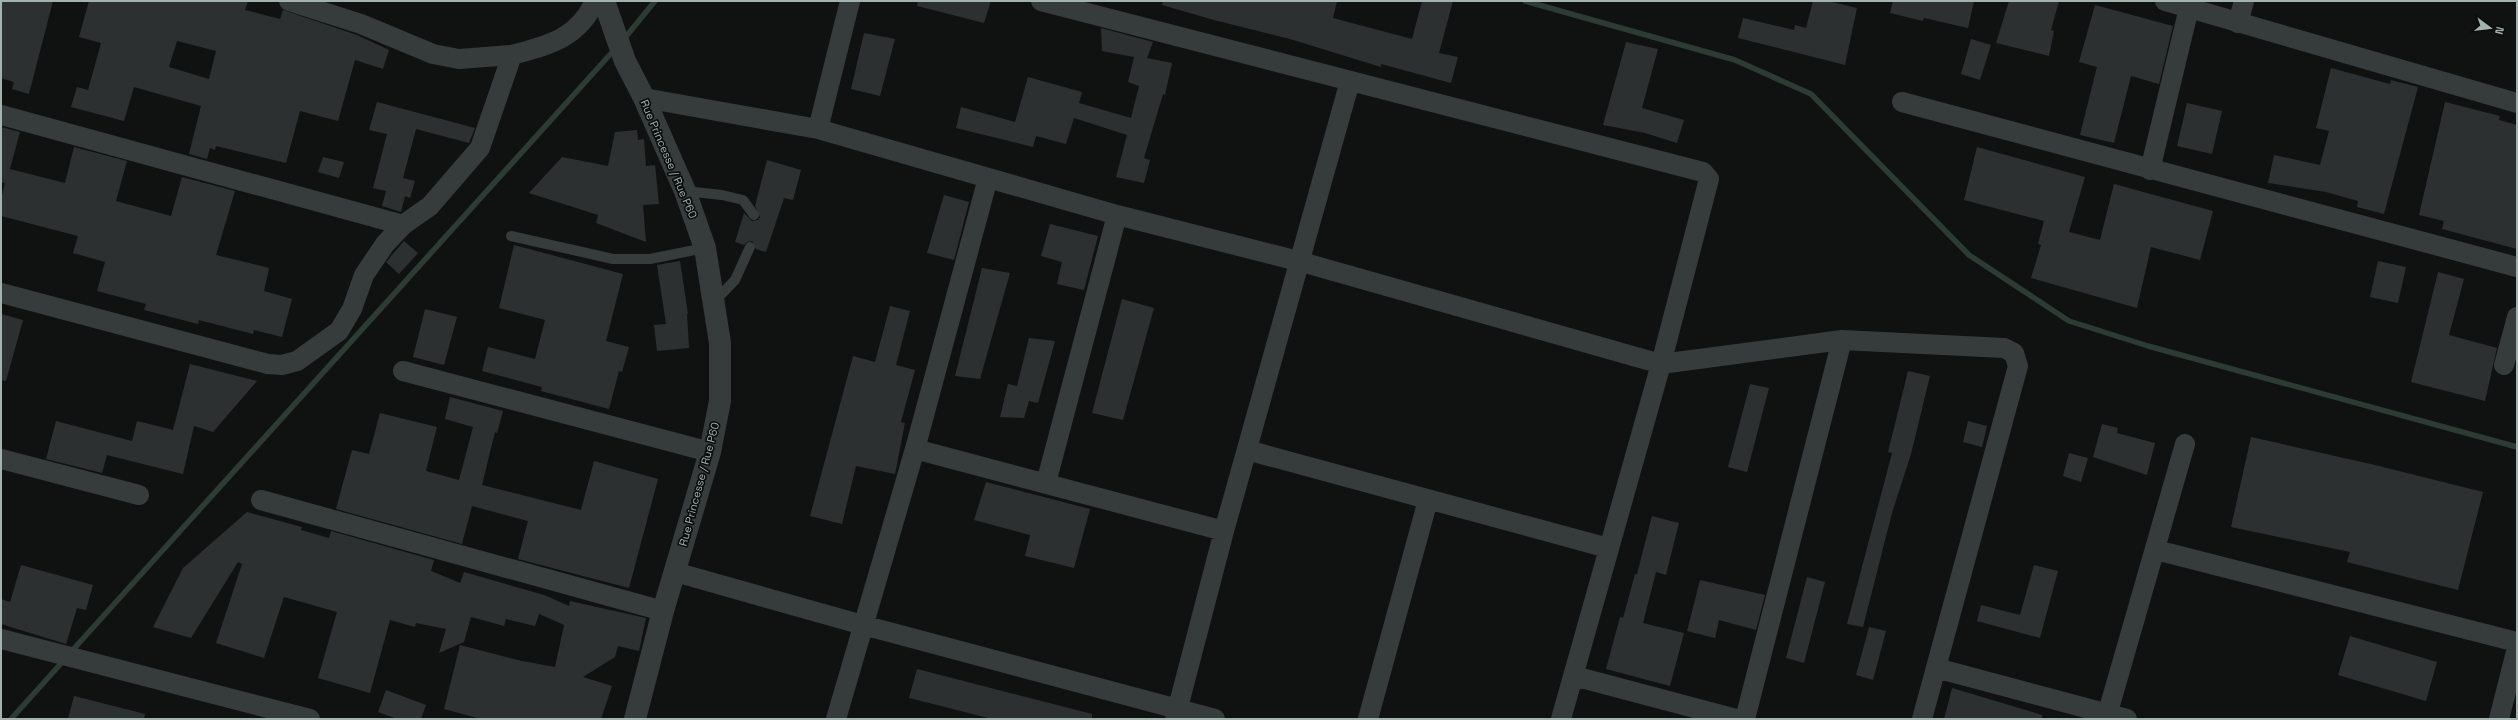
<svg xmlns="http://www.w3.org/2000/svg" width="2518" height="720" viewBox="0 0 2518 720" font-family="'Space Grotesk',sans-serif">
<rect width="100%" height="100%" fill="#101212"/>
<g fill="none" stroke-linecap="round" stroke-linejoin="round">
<!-- stream -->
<path stroke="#2c3c34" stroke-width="5.5" d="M1525,1L1735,60L1811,94L1969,255L2069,321L2148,346L2517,447
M624,39L655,1
M70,653L615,49
M11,719L65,659"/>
</g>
<!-- building -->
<path fill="#2d3031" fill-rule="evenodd" d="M1,1H53L29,94L12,89L14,82L1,78Z
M89,1H248L245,10L280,19L283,10L357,35L389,50L383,69L355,60L338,121L300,111L286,163L216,146L215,150L210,148L207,159L189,154L201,106L134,87L124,121L71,107L77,87L88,90L101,43L79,37ZM177,41L216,51L209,79L169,67Z
M918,1H991L984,23L917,6Z
M1163,1H1337L1333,18L1412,39L1422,1H1453L1439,53L1458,57L1451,83L1381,64V67L1290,39L1214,20L1162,5Z
M1813,1H1828L1857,8L1845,65L1738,38L1743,18L1794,30L1795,25L1806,28Z
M1893,1H1974L1968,28L1924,18L1923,21L1890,13Z
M2009,1H2059L2051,30L2054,31L2049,56L1996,43Z
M2095,5L2173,26L2159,84L2131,76L2114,143L2080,135L2097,67L2079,62Z
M1101,28L1153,42L1147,58L1172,63L1165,95L1163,94L1144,158L1150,160L1144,183L1116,177L1127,135L1074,118L1066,144L1036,136L1033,147L956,128L961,107L1015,122L1028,77L1082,92L1079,103L1131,118L1139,86L1128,82L1134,57L1102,51Z
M864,33L895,39L880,96L851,89Z
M1971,39L1991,45L1980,80L1961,74Z
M1626,42L1658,49L1642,108L1684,120L1677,143L1645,133L1603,125Z
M2331,68L2390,84L2391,80L2418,87L2384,214L2357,207L2358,201L2326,192L2268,183L2274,155L2320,165L2329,131L2316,128Z
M377,102L475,128L469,143L416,129L403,178L415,181L410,198L405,196L401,212L382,206L386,191L373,188L387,134L369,130Z
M2445,102L2500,116L2499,120L2517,125V249L2442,229L2444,221L2419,215Z
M2187,103L2222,111L2212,154L2177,146Z
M1,127L20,132L10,169L65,183L74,147L127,161L116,201L171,216L182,177L235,191L216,255L269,268L264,291L292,299L282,337L254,330L253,334L199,320L198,324L144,310L146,304L97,291L105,262L73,253L78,236L1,216V199L5,183L1,182Z
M637,130L638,140L644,139L646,166L655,165L659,204L643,205L646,242L596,223L598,215L529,193L562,157L608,166L615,132Z
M1977,147L2085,177L2069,232L2100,240L2114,184L2213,211L2200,260L2151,247L2137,308L2031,278L2041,245L2038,244L2044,221L1964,200Z
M323,157L344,162L339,178L318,172Z
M767,160L801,170L793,200L784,198L766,252L756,249L752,241L747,242L744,245L735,242L744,213L752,221L758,220L760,217L755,206Z
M944,195L969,202L954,260L927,253Z
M1050,224L1098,236L1084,290L1057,284L1062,262L1041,256Z
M404,241L418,253L399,274L386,262Z
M514,245L623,274L606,341L629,347L622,372L619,371L609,409L541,391L542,387L482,371L488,347L535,359L545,320L499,308Z
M680,261L688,314H687L689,348L657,351L654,325L666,324L657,265Z
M2378,261L2406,267L2398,303L2370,297Z
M982,268L1010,273L980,379L955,376Z
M2438,272L2464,279L2449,335L2497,348L2485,401L2411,382Z
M1122,299L1154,308L1123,420L1092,413Z
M890,306L910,311L896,365L915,370L901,422L905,423L895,474L856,466L842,524L810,516L853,356L875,362Z
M425,309L457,317L444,365L413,357Z
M1,314L23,320L6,381L1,380Z
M1029,338L1055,341L1038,403L1029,401L1024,418L1000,417L1008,384L1017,386Z
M190,364L257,381L213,432L194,426L183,474L107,455L102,473L46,459L56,421L132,441L137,421L173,430Z
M1908,371L1930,376L1911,454L1892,513L1863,627L1847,624L1892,453L1888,452Z
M1750,384L1769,388L1747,472L1728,467Z
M450,397L503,411L497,433L495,432L482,485L581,510L594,461L658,479L629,588L518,559L528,521L472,506L462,544L336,509L352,450L369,454L380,413L437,427L426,471L459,480L473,427L445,419Z
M1968,421L1987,426L1982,447L1963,442Z
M2102,424L2118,428L2117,433L2155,443L2147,475L2093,457Z
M2251,437L2375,465L2483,492L2458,590L2347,562L2350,552L2231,527Z
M2069,453L2088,458L2081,482L2063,476Z
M986,482L1090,509L1074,568L1025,556L1030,535L974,520Z
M247,512L302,527L301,530L329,538L331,531L434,560L431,571L460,583L464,572L544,595L569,606L570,601L646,618L639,651L618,646L615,657L583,677L612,686L601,719H481L444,709L460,645L522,661L555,667L564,625L539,614L535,626L506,619L504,626L471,617L464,642L439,653L446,629L416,623L415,627L390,620L370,693L318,678L337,612L284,597L264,658L216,643L242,564L238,562L191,638L153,627L183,568Z
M1652,516L1679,523L1666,575L1656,572L1643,623L1684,633L1670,686L1606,669L1620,617L1623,618L1635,574H1637Z
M21,565L93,585L86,610L77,608L66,644L1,624V599L10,602Z
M2034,565L2058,571L2040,638L1977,621L1981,605L2020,615Z
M1807,577L1825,582L1804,663L1786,658Z
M1700,580L1765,595L1756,630L1719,620L1715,638L1687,631Z
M1869,627L1886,631L1873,680L1856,675Z
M2350,636L2437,662L2426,701L2338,675Z
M917,669L1092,714V719H992L909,698Z
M1952,688L2042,715V719H1944Z
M386,690L426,705L421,719H397L378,712Z
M74,696L145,714L144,719H68Z"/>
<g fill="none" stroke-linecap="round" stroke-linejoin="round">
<!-- service -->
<path stroke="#363c3b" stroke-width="10" d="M685,191L722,195L743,200L754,215
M511,236L613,259H650L705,248
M715,301L735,280L750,247"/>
<!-- minor -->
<path stroke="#363c3b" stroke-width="20" d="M289,1L361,24L433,54L459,59L512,55
M1041,1L1703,172L1709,179L1661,364L1561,719
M2165,1L2517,103
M2238,23L2244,1
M644,98L818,129L1117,215L1298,261L1661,364L1842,340L2004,348L2014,353L2018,366L1922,719
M1902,102L2517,267
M1,115L403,225
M818,129L850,1
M2150,170L2189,8
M1,293L268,364L282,365L297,361L339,331L352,309L364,275L385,244L403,225L430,206L480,148L512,55C548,45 578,39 595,1
M2504,365L2517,317
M403,371L710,452
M915,449L1224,531
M1247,450L1608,548
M1,459L139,495
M1046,483L1117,215
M261,500L663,611
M2156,550L2517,642
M675,572L863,625L1215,719
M1,639L310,719
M1936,668L2127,719
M1574,676L1736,719
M836,719L915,449L988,178
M1175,719L1224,531L1350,81
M1368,719L1428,500
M1745,719L1842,340
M2106,719L2185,444
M2499,719L2517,648"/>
<!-- tertiary -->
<path stroke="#363c3b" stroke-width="22" d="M604,1L625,61L644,98L685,191L705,248L720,343V401L710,452L663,611L635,719"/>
</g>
<g text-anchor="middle" stroke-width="3.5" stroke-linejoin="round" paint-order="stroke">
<!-- street labels -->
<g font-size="11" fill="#a2b2af" stroke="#0b0d0d">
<text transform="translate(669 159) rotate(67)" y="4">Rue Princesse / Rue P60</text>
<text transform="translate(699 484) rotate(-75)" y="4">Rue Princesse / Rue P60</text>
</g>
</g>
<!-- border -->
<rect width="2518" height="720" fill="none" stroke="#a2b2af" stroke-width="4"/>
<!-- north arrow -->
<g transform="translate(2490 28) rotate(105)" stroke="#0b0d0d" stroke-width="3" paint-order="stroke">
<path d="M0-3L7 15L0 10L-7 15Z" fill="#a2b2af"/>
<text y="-6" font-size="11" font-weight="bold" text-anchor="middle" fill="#a2b2af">N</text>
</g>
</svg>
